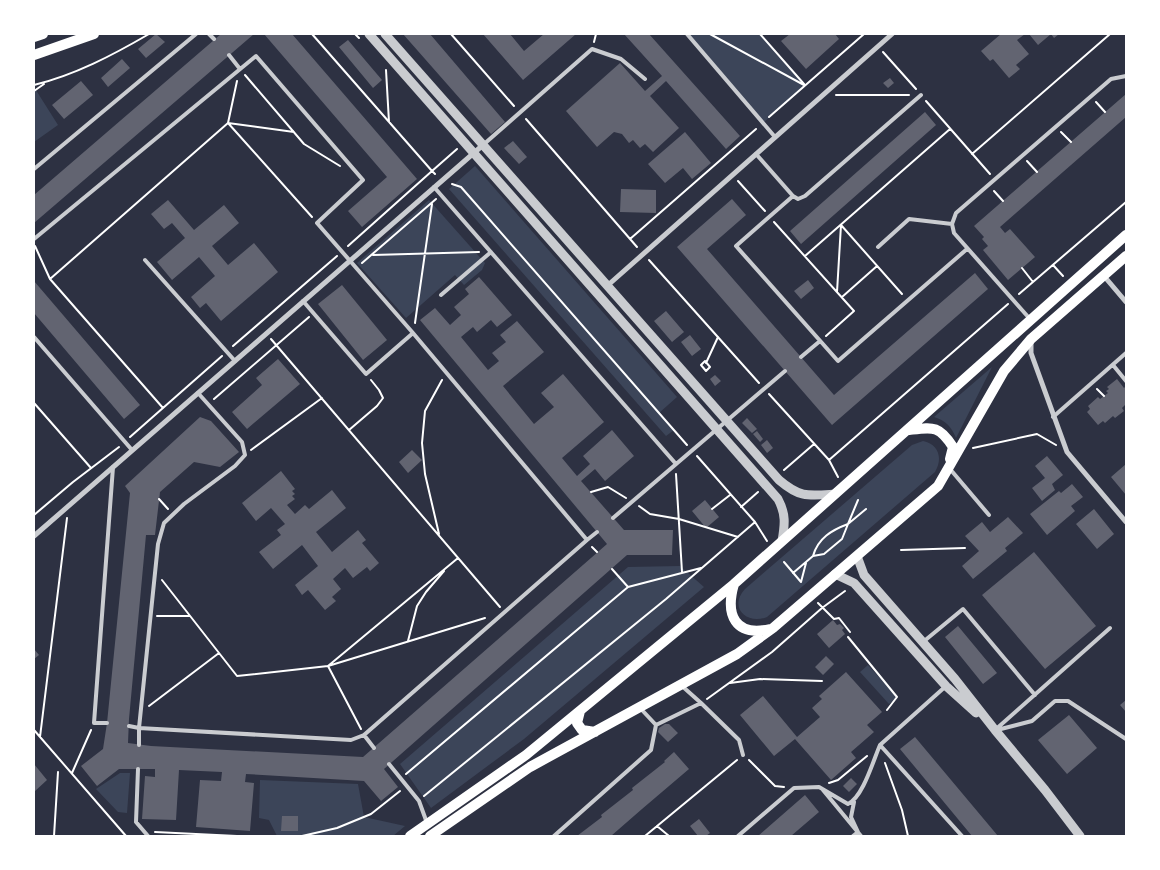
<svg xmlns="http://www.w3.org/2000/svg" width="1160" height="870" viewBox="0 0 1160 870" font-family="Lato,sans-serif">
<rect width="100%" height="100%" fill="#2d3142"/>
<!-- green -->
<path fill="#3c4559" d="M687,34H760L805,86L763,123Z
M34,87L58,125L34,142Z
M475,166L677,397L659,413L674,430L666,436L449,189Z
M429,200L485,263L482,270L464,285L455,275L406,318L357,263Z
M992,367L956,438C951,426 946,421 934,417Z
M923,441C939,444 943,459 935,472L767,617C747,625 728,608 745,589L912,445Z
M680,566L704,587L524,739L431,808L400,764L628,567Z
M868,665L897,697L889,704L860,672Z
M120,773H130L127,813L118,812L96,789Z
M260,780L358,784L364,817L405,826L393,836H277L269,820L259,818Z"/>
<!-- building -->
<path fill="#626471" d="M156,34L165,42L146,58L138,49Z
M221,34H254L34,223V195Z
M264,34H292L417,179L362,227L348,211L387,177Z
M403,34H430L505,122L491,134Z
M483,34H510L524,51L544,34H576L523,80Z
M624,34H649L740,136L726,149L666,81L650,96L679,128L653,152L645,144L640,148L633,140L629,143L622,134L614,132L597,147L566,111L620,63L645,91L662,76Z
M790,34H835L839,39L806,69L781,41Z
M1001,34H1025L1017,40L1029,54L1016,65L1020,69L1009,78L993,59L990,61L981,51Z
M1029,34H1059L1054,38L1051,34L1038,45Z
M348,40L382,80L373,88L339,47Z
M122,59L130,68L108,87L101,78Z
M890,78L894,83L888,88L883,83Z
M81,81L93,95L64,119L52,105Z
M1126,94V117L1000,227L1005,233L1010,229L1035,257L1008,280L983,250L988,246L982,239L984,237L974,226Z
M925,112L936,125L801,244L790,231Z
M685,132L711,163L692,179L683,168L665,183L648,164Z
M513,141L527,157L519,164L504,148Z
M621,189L656,190V213L620,212Z
M732,199L746,215L707,249L834,395L975,273L988,289L832,425L677,247Z
M168,200L194,230L224,205L239,223L212,246L228,265L254,243L278,272L221,321L206,303L200,308L191,297L215,276L199,257L172,280L157,262L185,238L172,223L164,229L151,214Z
M479,277L512,315L497,327L491,320L477,332L473,327L461,337L488,370L499,361L492,353L506,342L500,335L517,321L544,352L503,386L534,424L554,407L541,393L563,374L604,422L562,458L577,476L590,464L583,456L612,430L634,456L605,481L595,469L581,481L624,530H673L672,555H627L384,769L398,787L381,801L364,781L246,774L245,782L254,783L250,831L196,827L200,780L221,781L222,772L179,770L176,820L142,819L145,776L155,777V769H119L97,786L81,766L103,749L107,723L130,493L125,486L200,417L211,421L239,452L220,467L194,462L160,492L155,535H146L129,719L128,743L151,746L363,757L607,544L420,320L435,308L450,325L461,315L454,307L469,294L465,289Z
M808,280L814,288L801,299L794,291Z
M34,281L140,405L124,419L34,313Z
M342,285L387,340L363,360L318,304Z
M666,311L684,332L672,342L654,321Z
M690,335L701,349L692,356L681,342Z
M278,359L300,384L247,429L232,412L262,385L256,378Z
M715,375L721,381L715,386L710,379Z
M1117,379L1124,388L1126,386V404L1122,408L1124,411L1115,418L1113,416L1105,423L1103,421L1098,425L1087,412L1090,409L1088,406L1098,397L1100,399L1108,393L1106,391L1109,389L1107,387Z
M747,418L757,429L752,433L742,423Z
M757,431L763,439L760,442L753,434Z
M767,440L773,448L767,453L761,445Z
M412,450L422,460L408,473L399,462Z
M1047,456L1063,475L1052,484L1055,490L1042,501L1032,488L1045,478L1035,466Z
M1126,464V495L1111,477Z
M281,471L295,489L292,491L295,494L292,496L295,499L287,505L295,514L305,505L309,509L332,490L346,508L316,532L332,552L358,530L366,540L362,543L379,563L370,571L367,567L353,578L345,568L333,579L341,589L332,597L336,601L325,610L308,590L302,595L295,585L318,566L302,545L273,569L259,552L281,535L277,530L285,524L271,508L256,521L242,503Z
M1072,484L1083,497L1071,506L1075,511L1047,535L1030,514L1059,491L1061,493Z
M705,500L719,517L706,528L692,511Z
M1094,509L1114,534L1097,549L1076,524Z
M1008,517L1023,533L1005,548L1007,551L973,579L962,566L979,551L965,536L982,522L990,532Z
M1034,552L1096,626L1045,669L982,595Z
M833,620L837,625L840,624L844,628L842,630L845,634L829,648L817,634Z
M958,626L997,673L983,684L945,637Z
M34,649L39,655L34,659Z
M826,656L834,664L823,675L815,667Z
M846,672L882,712L867,725L874,732L851,752L856,758L831,780L795,739L774,756L740,715L763,696L797,737L820,717L812,708L822,699L819,696Z
M1126,700V712L1120,705Z
M1069,715L1097,748L1067,774L1038,740Z
M665,724H669L678,733L668,742L658,732L659,728Z
M915,737L998,836H972L900,749Z
M674,752L689,769L642,809L611,836H577L602,817L601,815L633,790L632,788L665,762L664,761Z
M34,764L47,780L34,792Z
M851,778L857,784L849,792L843,786Z
M805,795L819,812L791,836H758Z
M282,816H298V831H281Z
M699,819L710,833L706,836H698L690,826Z"/>
<g fill="none" stroke-linecap="round" stroke-linejoin="round">
<!-- path -->
<path stroke="#fff" stroke-width="2" d="M312,34L432,171L457,149
M355,34L359,38
M451,34L514,106
M710,34L804,85
M760,34L804,84
M594,42L596,34
M883,52L916,89
M386,70L389,122
M245,75L304,144L340,166
M237,81L228,123L294,132
M34,85C75,75 113,55 149,34
M34,91L44,84
M836,95H909
M926,101L990,174
M1096,102L1105,112
M769,117L864,34
M526,119L637,247
M1061,132L1071,142
M972,154L1110,34
M1027,161L1037,172
M738,181L765,211
M452,184L461,187L687,445
M994,191L1003,201
M774,222L854,311L826,336
M841,225L902,294
M630,239L756,129
M35,246L50,279L163,408
M348,246L432,171L435,174
M373,255L479,252
M805,256L950,129
M649,260L759,383
M362,263L436,199
M1053,265L1063,276
M1022,268L1033,282
M50,279L228,123L312,217
M837,292L841,225
M1019,294L1126,202
M842,297L877,266
M415,323L432,204
M271,339L500,607
M233,346L337,256
M705,361L710,367L706,371L701,365Z
M706,363L718,337
M1097,389L1104,396
M769,394L829,460L838,477
M214,399L309,317
M34,403L91,468
M349,430L377,406L383,398L379,390L371,380
M130,437L222,356
M973,448L1037,434L1056,445
M251,450L322,398
M697,456L755,522L767,541
M829,460L1008,304
M784,470L814,444
M676,474L682,572
M591,492L608,487L626,498
M159,499L168,509
M639,506L650,514L679,519L738,537
M741,507L758,492
M712,509L730,495
M34,515L73,482L119,447
M439,534L425,474L422,443L425,411L442,380
M592,547L597,552
M901,550L965,548
M813,556C818,538 832,530 848,524L858,500
M784,562L801,582
M612,569L628,587
M793,573L813,556L824,554L842,539L848,524L866,509
M162,580L237,676L328,666L458,558
M801,582L806,563
M818,603L834,619L839,618L850,632
M157,616H190
M848,637L897,697L887,710
M408,641L417,606L426,592L444,571
M730,683L760,679L822,681
M707,699L772,652L822,608L845,591
M149,706L219,653
M361,729L328,666L485,618
M34,730L126,836
M40,737L67,518
M749,760L775,786L784,787
M885,763L902,810L908,836
M72,773L91,730
M406,774L628,587L701,568
M829,783L838,780L867,756
M424,796L666,599L755,522
M657,826L669,836
M155,832L237,836
M54,836L58,772
M302,836L337,828L371,814L400,791
M645,836L737,760"/>
<!-- service -->
<path stroke="#caccd0" stroke-width="4" d="M209,34L214,39
M687,34L775,137
M229,55L240,69
M483,145L592,49L621,59L645,79
M756,154L793,196L736,246L838,361L967,249
M34,169L196,34
M434,187L676,464
M793,196L798,199L805,196L921,95
M34,239L256,56L363,180L317,223L413,333L587,540L364,735L351,740L139,728V745
M878,247L909,219L952,224
M145,260L235,361
M441,295L491,252
M303,301L366,374L413,333
M1030,319L954,233L952,224L956,213L1111,79L1126,76
M34,337L132,450
M801,357L820,341
M1113,365L1126,381
M1053,417L1126,353
M950,469L989,515
M613,518L785,371
M587,540L597,532
M923,642L963,609L1035,695
M682,686L701,703
M946,686L880,745L962,836
M641,709L656,725
M107,723H94L113,467
M129,726L139,728L158,544L164,523L184,504L235,466L245,455L242,442L198,393
M995,730L1110,628
M997,730L1032,721L1055,701H1068L1126,739
M364,735L374,748
M389,764L419,801L427,823
M138,769L136,822L148,836
M823,790L861,836
M554,836L651,750L656,725L701,703L739,740L743,755
M738,836L794,788L819,787L848,804C863,797 873,761 880,745
M853,836L858,832L851,817L854,802"/>
<!-- minor -->
<path stroke="#caccd0" stroke-width="5" d="M1104,276L1126,302
M607,286L892,34
M1031,341V353L1067,452L1126,522
M34,536L483,145"/>
<!-- tertiary -->
<path stroke="#caccd0" stroke-width="9" d="M369,34L778,499C786,514 785,524 782,541
M385,34L779,480C800,498 808,496 835,494
M857,556L864,575L955,679L995,730L1045,790L1080,836
M835,574L854,583L946,686L976,713"/>
<!-- secondary -->
<path stroke="#fff" stroke-width="10" d="M34,37L43,34
M34,55L94,34
M909,430C933,427 939,425 953,447L950,459
M734,584C725,615 735,637 770,629
M580,711L577,723L582,730L595,732
M410,836L526,755L734,584L1126,235
M430,836L530,767L737,654L773,628L938,486L1004,371L1031,339L1126,256"/>
</g>
<!-- border -->
<rect width="1160" height="870" fill="none" stroke="#ffffff" stroke-width="70"/>
</svg>
